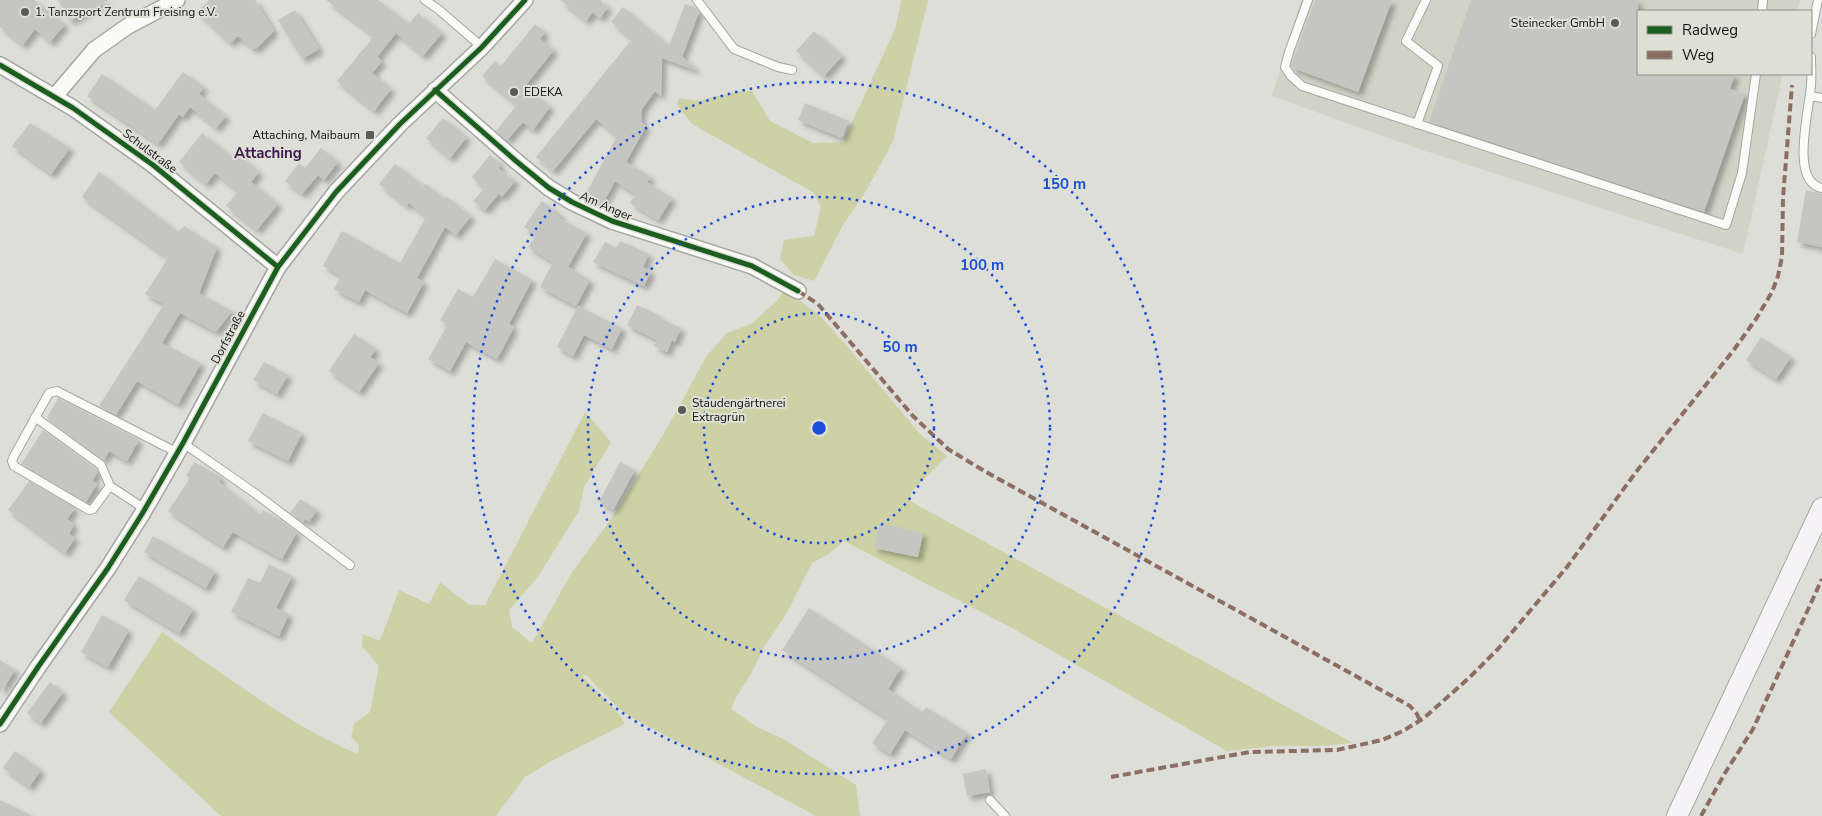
<svg xmlns="http://www.w3.org/2000/svg" width="1822" height="816" viewBox="0 0 1822 816" font-family="'Nunito Sans',sans-serif">
<defs>
<filter id="shadow"><feDropShadow dx="4.5" dy="4.5" stdDeviation="2.5" flood-color="#0004"/></filter>
</defs>
<rect width="100%" height="100%" fill="#ddded8"/>
<!-- built -->
<path fill="#d1d3c7" d="M1301,0H1800L1797,11H1638V74H1783L1743,254L1416,148L1272,96Z"/>
<!-- green -->
<path fill="#cdd1a5" fill-rule="evenodd" d="M901,0H928L893,141L866,191L843,225L814,281L794,275L780,259L784,240L814,236L821,207L814,193L692,124L677,105L679,98L698,101L734,92L752,91L770,121L813,143L843,142L896,27Z
M785,289L821,317L845,344L920,434L947,456L911,492L910,501L1353,743L1321,746H1275L1227,751L1014,629L844,541L830,553L812,563L787,613L764,647L751,674L735,699L731,709L757,727L785,740L856,785L860,816H816L629,716L613,703L586,675L582,676L617,712L625,724L555,759L525,777L496,816H221L109,712L162,632C224,674 289,725 358,754L359,745L351,737L354,724L370,712L379,666L362,646L363,634L380,641L399,590L429,604L440,582L469,605H485L585,412L611,442L584,487L579,511L537,578L509,610L512,627L532,643L571,574L613,516L666,430L706,357L727,333L751,324L777,301ZM879,524L923,533L918,557L874,548Z"/>
<!-- building -->
<path fill="#c5c6c2" filter="url(#shadow)" d="M0,0H34L65,24L50,42L35,29L23,45L0,27Z
M58,0H109L70,21Z
M209,0H255L274,31L257,48L253,49L238,36L230,43L197,12Z
M326,0H378L409,24L418,13L442,33L423,56L396,33L377,57L382,61L372,73L391,89L374,111L337,81L374,36Z
M560,0H602L601,2L608,7L600,18L593,12L586,21Z
M1315,0H1392L1358,92L1293,68L1291,66Z
M1471,0H1638V74H1735L1730,89L1745,94L1704,212L1429,122Z
M685,4L696,8L699,12L682,57L696,68L695,70L662,58L661,96L655,91L642,109L641,122L646,126L626,162L651,177L647,182L672,198L658,220L630,203L635,194L615,181L602,205L585,195L617,136L596,119L553,171L536,157L632,39L611,22L623,7L669,46Z
M295,10L319,49L302,59L278,20Z
M535,24L545,32L540,39L554,50L525,86L550,107L533,130L523,122L507,140L496,131L517,105L482,76L495,61L501,66Z
M814,31L842,56L824,76L796,51Z
M183,72L204,87L199,94L226,116L216,128L190,107L183,117L179,114L158,144L87,96L102,74L155,110Z
M805,103L849,121L842,138L798,120Z
M443,118L467,137L450,158L426,138Z
M30,123L70,148L51,174L12,146Z
M202,133L232,157L235,152L259,172L251,182L278,204L257,230L226,206L238,191L215,173L206,184L179,162Z
M321,148L338,162L324,180L318,175L302,194L285,181L299,163L305,168Z
M490,155L501,164L498,168L515,181L502,197L499,194L485,210L473,201L484,188L472,177Z
M395,164L424,186L426,184L445,199L447,197L471,216L456,235L445,227L417,278L424,282L407,313L365,290L359,302L334,289L341,276L323,266L342,231L400,263L426,217L409,203L406,206L379,184Z
M99,172L178,232L184,226L217,247L199,293L232,311L216,332L180,313L162,343L201,363L178,404L137,381L116,415L99,406L164,304L145,294L168,258L82,197Z
M1806,190L1822,194V247L1797,242Z
M542,201L561,215L559,218L587,233L568,267L590,280L576,306L540,287L553,262L528,247L536,236L524,227Z
M620,241L649,254L643,267L651,271L644,286L593,262L605,242L616,248Z
M495,259L532,280L509,324L514,327L497,359L466,342L450,371L428,359L448,324L440,320L458,289L473,297Z
M637,305L660,316L659,318L681,328L675,342L672,340L667,352L654,346L657,340L627,325Z
M578,306L622,328L612,349L584,335L573,356L557,347Z
M354,334L376,349L370,357L379,363L359,392L329,371Z
M1761,337L1791,357L1776,379L1746,360Z
M264,362L288,375L277,394L253,380Z
M58,398L139,440L127,461L109,451L104,460L48,420L49,418L47,417Z
M263,413L302,433L288,461L248,441Z
M43,430L96,469L98,471L92,481L97,484L86,502L21,464Z
M194,462L221,477L219,482L261,515L263,510L282,521L297,532L282,559L233,532L223,547L168,511L190,478L186,476Z
M620,462L635,470L613,510L599,502Z
M29,481L75,508L67,519L74,524L69,534L75,538L65,553L8,510Z
M300,499L317,510L309,522L305,519L303,522L290,513Z
M879,523L923,533L918,557L874,548Z
M153,536L215,571L206,588L144,552Z
M269,564L292,576L276,608L289,614L279,636L231,612L248,578L260,583Z
M139,576L193,609L179,633L124,600Z
M809,608L901,668L888,689L922,712L926,707L967,733L951,759L905,730L890,754L872,743L888,719L782,650Z
M102,615L129,630L108,667L81,652Z
M0,660L15,670L0,693Z
M50,682L63,692L41,723L27,713Z
M15,751L41,770L29,787L3,768Z
M986,769L990,792L967,796L963,774Z
M0,800L32,816H0Z"/>
<g fill="none" stroke-linecap="round" stroke-linejoin="round">
<defs>
<path id="lane" d="M425,0L438,9L482,47
M697,0L734,49L778,67L792,70
M1308,0L1289,52L1285,67L1291,76L1302,86L1726,225L1742,173L1756,74
M1762,11L1763,0
M1811,34L1818,0
M1811,57C1811,66 1812,75 1811,84C1810,108 1789,182 1822,188
M1810,96L1822,98
M1417,124L1438,66L1406,41L1426,0
M35,417L101,465L110,486L145,509
M183,443L256,494L350,565
M110,486L93,509L89,510L14,466L12,461L14,456L49,393L57,391L178,453
M990,800L1005,816"/>
<path id="street" d="M0,65L73,108L153,165L278,267
M435,90L516,161L549,188L572,202L612,221L752,266L798,291
M55,96L94,50L128,26L177,0
M0,724L38,667L108,568L142,514L183,443L278,267L336,192L400,124L482,47L525,0"/>
<path id="secondary" d="M1677,816L1822,508"/>
</defs>
<!-- lane casing -->
<use href="#lane" stroke="#a5a6a2" stroke-width="10"/>
<!-- street casing -->
<use href="#street" stroke="#a5a6a2" stroke-width="18"/>
<!-- secondary casing -->
<use href="#secondary" stroke="#a5a6a2" stroke-width="22"/>
<!-- lane -->
<use href="#lane" stroke="#fafaf9" stroke-width="8"/>
<!-- street -->
<use href="#street" stroke="#fafaf9" stroke-width="15"/>
<!-- secondary -->
<use href="#secondary" stroke="#f5f3f5" stroke-width="20"/>
<!-- quiet -->
<path stroke="#8d6e63" stroke-width="4" stroke-dasharray="8 4" stroke-linecap="butt" d="M798,291L818,304L913,416L948,449L986,472L1410,706L1417,714L1420,721
M1111,777L1250,752L1337,750L1382,740L1403,731L1424,718L1470,677L1497,650L1567,567L1636,472L1733,351L1756,319L1772,292L1778,276L1782,257L1783,198L1792,85
M1701,816L1725,773L1753,729L1822,579"/>
<defs>
<path id="cycleway" d="M0,65L73,108L153,165L278,267
M435,90L516,161L549,188L572,202L612,221L752,266L798,291
M0,724L38,667L108,568L142,514L183,443L278,267L336,192L400,124L482,47L525,0"/>
</defs>
<!-- cycleway casing -->
<use href="#cycleway" stroke="#dee0d6" stroke-width="8"/>
<!-- cycleway -->
<use href="#cycleway" stroke="#1b5e20" stroke-width="5"/>
</g>
<!-- distance rings -->
<g fill="none" stroke="#1d4ed8" stroke-width="2.5" stroke-dasharray="2.5 5">
<circle cx="819" cy="428" r="115"/>
<circle cx="819" cy="428" r="231"/>
<circle cx="819" cy="428" r="346"/>
</g>
<!-- markers -->
<g fill="#5a5b57" stroke="#dee0d6" stroke-width="2">
<circle cx="25" cy="12" r="5"/>
<circle cx="1615" cy="23" r="5"/>
<circle cx="514" cy="92" r="5"/>
<rect x="365" y="130" width="10" height="10" rx="2.5"/>
<circle cx="682" cy="410" r="5"/>
</g>
<g text-anchor="middle" stroke-width="4" stroke-linejoin="round" paint-order="stroke">
<!-- poi labels -->
<g font-size="12" fill="#141411" stroke="#dee0d6" text-anchor="start">
<text x="35" y="16">1. Tanzsport Zentrum Freising e.V.</text>
<text x="1605" y="27" text-anchor="end">Steinecker GmbH</text>
<text x="524" y="96">EDEKA</text>
<text x="360" y="139" text-anchor="end">Attaching, Maibaum</text>
<text x="692" y="407">Staudengärtnerei<tspan x="692" dy="14">Extragrün</tspan></text>
</g>
<!-- street labels -->
<g font-size="12" fill="#141411" stroke="#dee0d6">
<text transform="translate(150 151) rotate(37)" y="4">Schulstraße</text>
<text transform="translate(606 206) rotate(24)" y="4">Am Anger</text>
<text transform="translate(228 337) rotate(-62)" y="4">Dorfstraße</text>
</g>
<!-- quarter labels -->
<g font-size="15" font-weight="bold" fill="#3e1a50" stroke="#dee0d6">
<text x="268" y="158">Attaching</text>
</g>
</g>
<circle cx="819" cy="428" r="8" fill="#1d4ed8" stroke="#dee0d6" stroke-width="2.5"/>
<g font-size="15" text-anchor="middle" font-weight="bold" fill="#1d4ed8" stroke="#dee0d6" stroke-width="4" stroke-linejoin="round" paint-order="stroke">
<text x="1064" y="189">150 m</text>
<text x="982" y="270">100 m</text>
<text x="900" y="352">50 m</text>
</g>
<!-- legend -->
<rect x="1637" y="10" width="175" height="65" fill="#dee0d6" stroke="#8d8e87"/>
<rect x="1647" y="26" width="25" height="8" fill="#1b5e20" stroke="#8d8e87"/>
<text x="1682" y="35" font-size="15" fill="#141411">Radweg</text>
<rect x="1647" y="51" width="25" height="8" fill="#8d6e63" stroke="#8d8e87"/>
<text x="1682" y="60" font-size="15" fill="#141411">Weg</text>
</svg>
